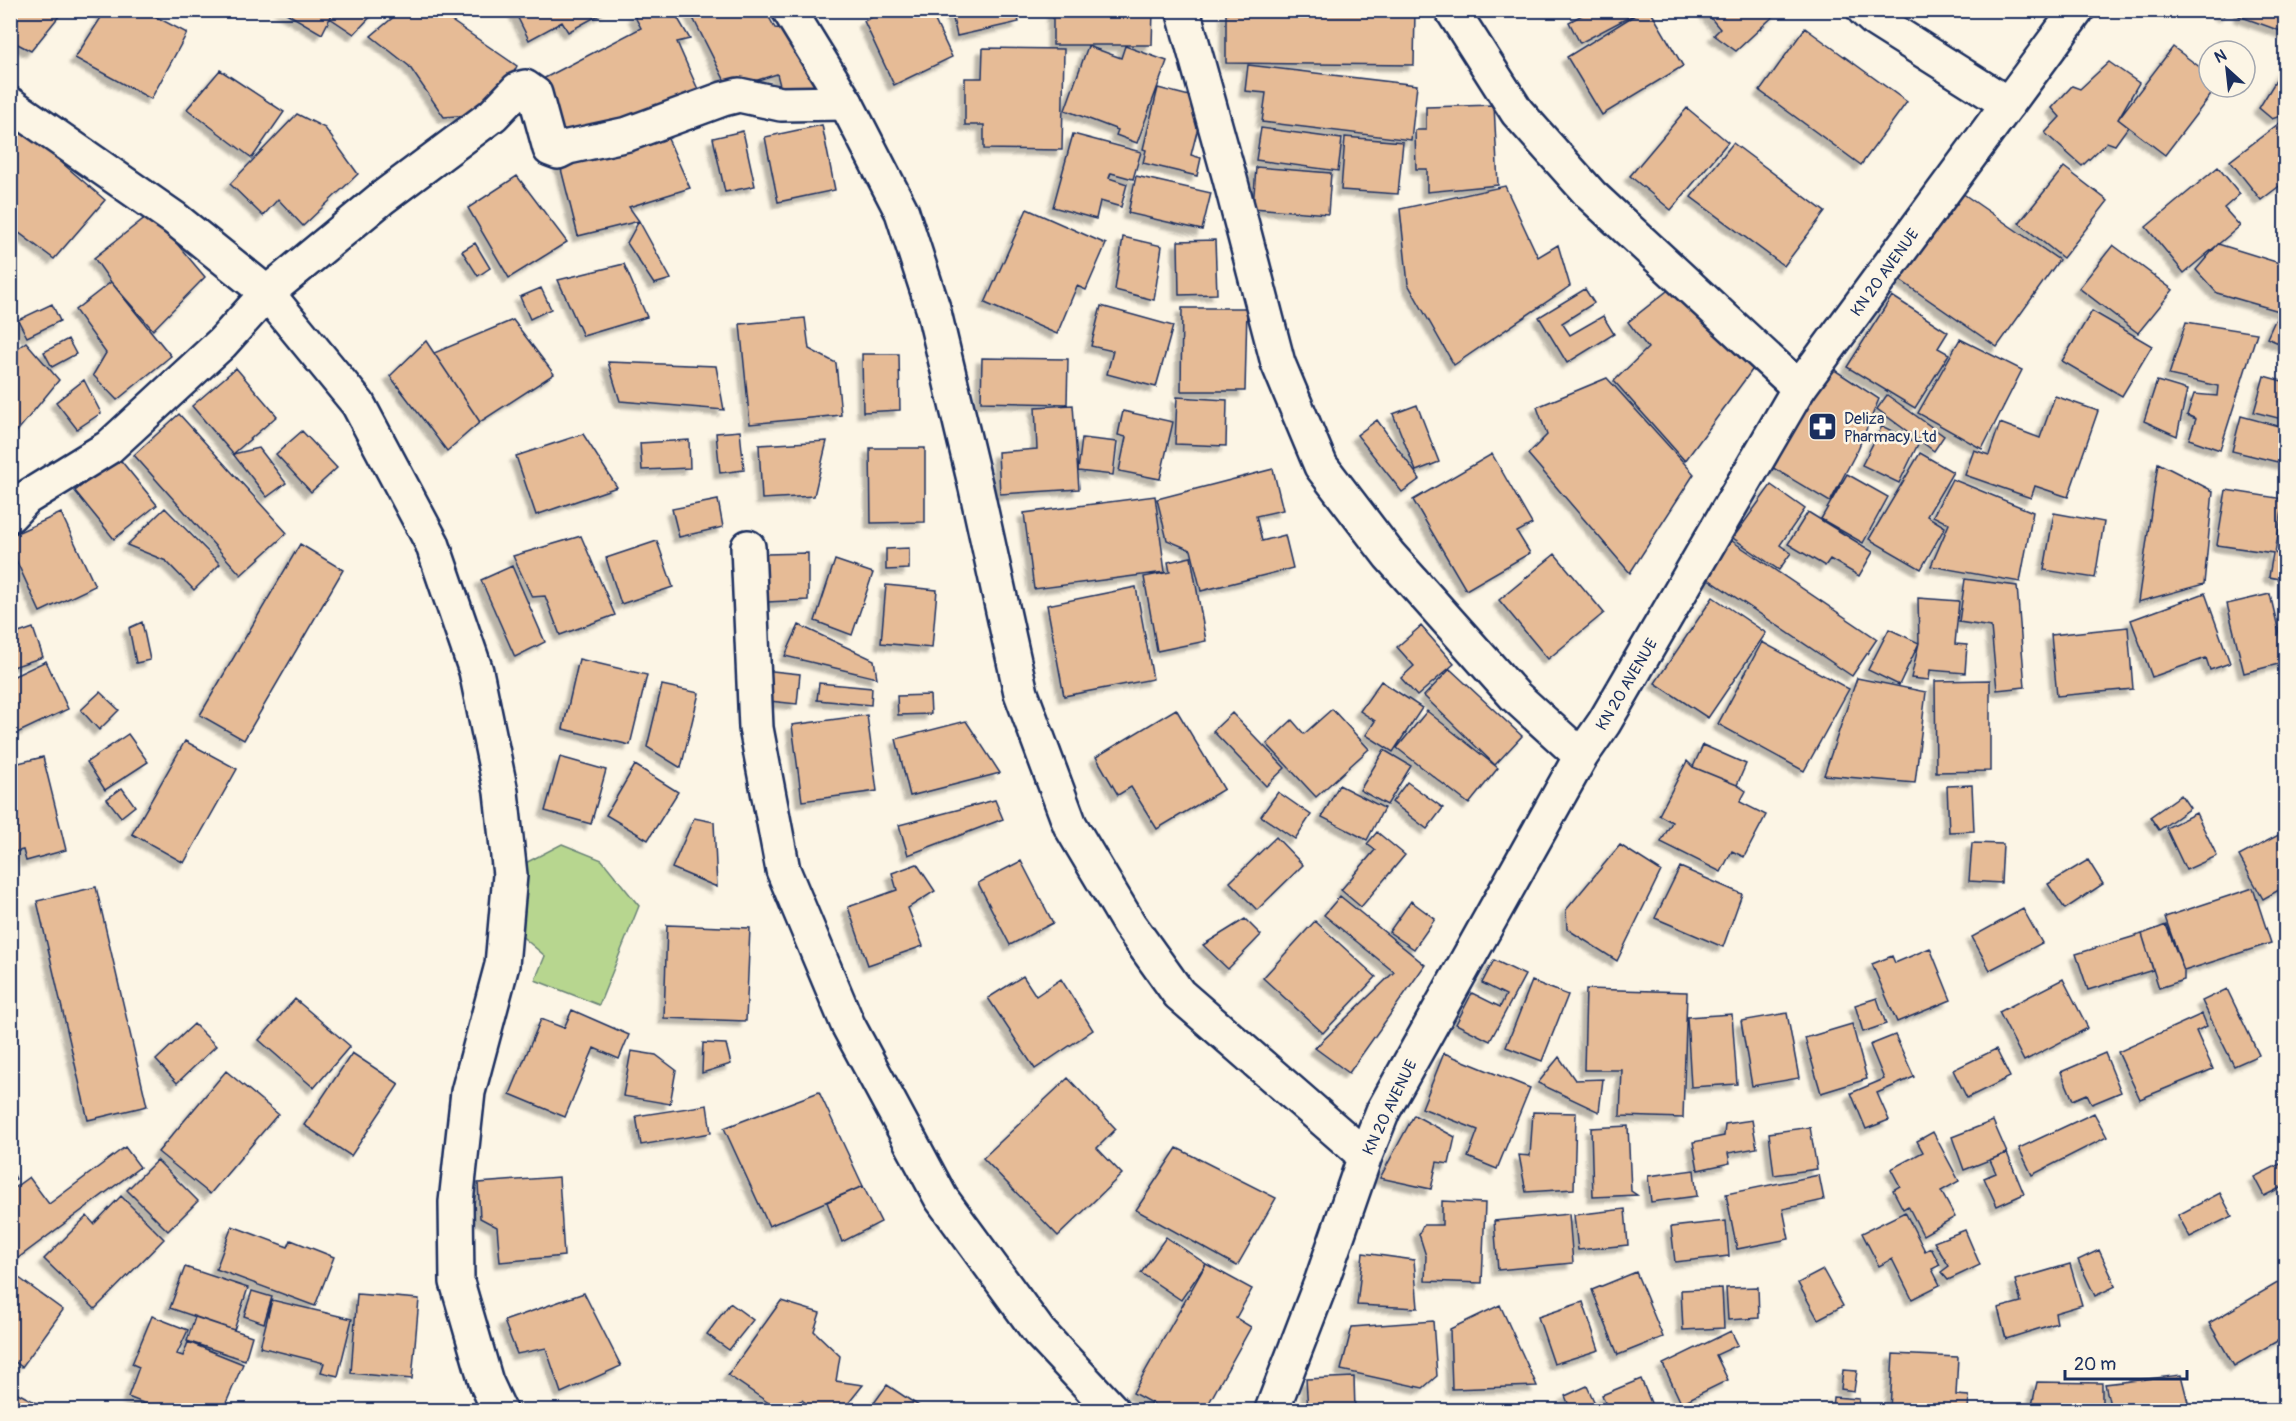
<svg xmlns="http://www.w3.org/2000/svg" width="2296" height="1421" viewBox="0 0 2296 1421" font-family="Pangolin,sans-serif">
<defs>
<filter id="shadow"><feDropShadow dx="-5.5" dy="5.5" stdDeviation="1.5" flood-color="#0004"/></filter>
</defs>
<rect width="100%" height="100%" fill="#fcf5e5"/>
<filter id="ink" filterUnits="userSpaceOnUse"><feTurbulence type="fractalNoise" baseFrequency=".0167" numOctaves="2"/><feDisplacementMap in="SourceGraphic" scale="12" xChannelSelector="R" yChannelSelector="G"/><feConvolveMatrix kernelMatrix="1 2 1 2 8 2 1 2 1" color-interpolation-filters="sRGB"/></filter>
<g filter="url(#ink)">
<!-- green -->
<path fill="#b7d68f" stroke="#698276" stroke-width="1.5" d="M562,844L602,860L639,906L599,1005L535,980L545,956L512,928V870Z"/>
<!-- building -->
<path fill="#e6bb96" stroke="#1b2f5e" stroke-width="1.5" filter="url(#shadow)" d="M10,10H64L31,51L10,40Z
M95,10H143L187,33L151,99L75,58L104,13Z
M281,10H334L322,34Z
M335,10H377L354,34L330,18Z
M395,10H440L443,15L517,66L493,113L444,117L409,66L371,36L397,14Z
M514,10H608L568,32L562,22L529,40Z
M643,10H673L690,39L677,42L704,103L559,145L539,81L641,28L634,15Z
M689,10H765L775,28L793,30L826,84L784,101L777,74L729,89Z
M887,10H930L952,57L894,85L864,21Z
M951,10H1016L1019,22L957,36Z
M1053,10H1153L1152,45H1053Z
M1246,10H1415L1414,65L1226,63V13L1246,14Z
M1591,10H1630L1633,15L1580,43L1569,22Z
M1643,10H1650L1683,66L1602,115L1567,57Z
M1704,10H1780L1736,51L1714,35L1720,29Z
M2216,10H2229L2224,16Z
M2241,10H2286V33L2239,16Z
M1805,28L1907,102L1861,165L1760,91Z
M1088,46L1121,58L1125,46L1167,61L1137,143L1116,135L1118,130L1065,110Z
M2173,47L2209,74V87H2217L2165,155L2118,119Z
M983,48L1064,49L1062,150L984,149V125H965V78H982Z
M2109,62L2139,83L2118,119L2128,127L2115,145L2107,142L2082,166L2045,133L2060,117L2052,108L2072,86L2080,89Z
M2286,64V114L2272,119L2259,108Z
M1248,65L1417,85L1411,140L1262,122L1266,93L1245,91Z
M220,70L284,112L252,158L187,109Z
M1158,88L1205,100L1191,155L1201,158L1197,176L1143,163L1146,150L1143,149Z
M1494,105L1498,185L1427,192V169H1416L1415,130H1426V107Z
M1687,108L1728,142L1671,210L1630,176Z
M297,114L325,128L358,174L303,226L278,199L263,216L230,184Z
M10,118L105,200L54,259L10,226Z
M2286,118V181L2261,200L2230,161Z
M822,125L835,190L778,202L765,137Z
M1261,128L1342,139L1338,171L1256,160Z
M743,131L755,186L725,192L713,138Z
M665,132L690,188L629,207L639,221L578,236L558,157Z
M1073,134L1141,152L1133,179L1111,173L1109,178L1127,184L1121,207L1100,201L1096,219L1053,207Z
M1345,137L1403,142L1398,194L1341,190Z
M1733,143L1825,212L1784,266L1691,197Z
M1256,167L1331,173L1328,214L1253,208Z
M2064,167L2108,201L2063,258L2019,223Z
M2218,167L2240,194L2224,208L2240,226L2184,273L2146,227Z
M517,176L567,242L509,278L468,208Z
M1136,176L1211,193L1202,230L1128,213Z
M1505,186L1538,257L1558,245L1570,286L1454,365L1408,284L1400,209Z
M1962,193L2059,260L1997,347L1900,280Z
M1027,209L1106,244L1086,290L1077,286L1057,334L985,303Z
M151,213L205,277L153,330L111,282L94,258Z
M639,221L671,279L654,284L627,243Z
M1123,237L1162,246L1154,300L1115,290Z
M1215,240L1217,294L1179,295L1178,241Z
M475,243L490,268L478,276L462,251Z
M2218,244L2286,265V313L2217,293L2196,270Z
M2113,245L2173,290L2138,333L2079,288Z
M624,264L647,317L583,336L558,280Z
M111,282L171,356L117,400L93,375L106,353L75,310Z
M1676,284L1755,366L1685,461L1614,381L1648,348L1628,322Z
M541,288L551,309L530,319L520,297Z
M1585,289L1594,303L1562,323L1570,335L1603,316L1614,334L1567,363L1539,317Z
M1892,296L1948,332L1938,348L1949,354L1915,408L1847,367Z
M52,304L60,321L27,337L18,320Z
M1101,306L1173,326L1156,387L1107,374L1113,351L1091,346Z
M1182,308H1247L1245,391H1181Z
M2092,311L2152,346L2122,396L2062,361Z
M2277,316L2286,320V346L2267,338Z
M805,318L809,349L836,363L841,415L750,424L740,324Z
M513,320L554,374L480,422L434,353Z
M2186,322L2257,333L2220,450L2189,439L2196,419L2187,415L2194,394L2217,396L2218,386L2169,375Z
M68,339L76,354L52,367L44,352Z
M1960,339L2022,370L1982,449L1918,413Z
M426,341L480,422L447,451L390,376Z
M26,342L59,380L10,440V354Z
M862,354H899L900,410L863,412Z
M982,358L1068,359L1067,404L981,402Z
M608,362L716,366L724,410L620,401Z
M236,368L277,416L233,454L192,406Z
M1833,369L1879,399L1858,449L1830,502L1765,463Z
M2264,376L2286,382V420L2254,412Z
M1607,378L1694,474L1630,573L1528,454L1547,435L1537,407Z
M84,380L101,413L77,429L56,402Z
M2157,381L2187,390L2177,436L2144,421Z
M1887,395L1944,436L1934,451L1877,409Z
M2055,396L2098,411L2068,497L2035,486L2031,498L1965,475L1974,450L1989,455L2000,423L2040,438Z
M1177,397L1227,400L1226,446L1175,444Z
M1073,405L1079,489L1000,494L998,452L1037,449L1035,407Z
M1417,405L1439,462L1416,471L1393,414Z
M1123,411L1173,422L1160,479L1119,471L1126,437L1118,435Z
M179,414L287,533L241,575L134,455Z
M2241,416L2286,428V464L2232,451Z
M1377,420L1420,479L1402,492L1357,435Z
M1882,426L1918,444L1899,483L1862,465Z
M302,431L337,468L311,492L276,454Z
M740,431L744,470L720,473L716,433Z
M583,434L617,487L536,515L516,456Z
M1082,438L1117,442L1113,475L1078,471Z
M689,440L690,468L642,470L640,443Z
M827,441L814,496L762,499L759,445Z
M259,448L286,483L267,497L233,454Z
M870,448H925V522L871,523Z
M1920,453L1953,472L1927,516L1945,527L1921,569L1869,539Z
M1492,454L1532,524L1517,532L1530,553L1466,590L1413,500Z
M118,457L157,505L114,539L75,491Z
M2158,463L2213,491L2204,584L2138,602Z
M1273,469L1283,510L1256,516L1262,541L1285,535L1293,568L1201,591L1191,550L1167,540L1157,499Z
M1847,474L1888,497L1863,543L1821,519Z
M1952,479L2033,512L2020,582L1931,566L1949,524L1933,516Z
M1771,485L1805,509L1780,545L1791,553L1779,570L1733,538Z
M2226,490L2284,499L2275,553L2282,558L2279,579L2269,577L2273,553L2217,545Z
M1155,496L1165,572L1034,589L1024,513Z
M718,500L723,527L679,537L672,509Z
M165,508L220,564L194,590L166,561L127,545Z
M1808,512L1873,552L1859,576L1830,559L1825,566L1788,544Z
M61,513L95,586L40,612L10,547V536Z
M2054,513L2104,522L2095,578L2044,570Z
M581,536L615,615L560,635L545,596L532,597L513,556Z
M1729,539L1877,639L1852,676L1704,576Z
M657,541L673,587L621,604L606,558Z
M300,544L343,570L244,740L200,715Z
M909,548V569L886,570V549Z
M808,553V600L767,602L766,554Z
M1555,554L1604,613L1548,659L1499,600Z
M1191,557L1206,641L1157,651L1144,577L1170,572L1168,562Z
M835,560L873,573L852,635L815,621Z
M512,566L545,642L515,657L481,580Z
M1965,579L2017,586L2025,687L1997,690L1991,627L1959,622Z
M886,585L937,590L932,648L881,643Z
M1136,587L1153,679L1064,696L1047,605Z
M2205,593L2230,663L2210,670L2206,658L2152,677L2131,620Z
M2270,594L2286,662L2244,673L2227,604Z
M1713,597L1766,633L1708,718L1655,683Z
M1918,598L1959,601L1955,644L1967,645L1965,673L1930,670L1929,680L1911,678L1919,643Z
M142,622L150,660L136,663L129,628Z
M799,625L874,660L877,678L785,656Z
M1421,626L1454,664L1417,696L1401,678L1414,666L1397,647Z
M2128,627L2133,689L2057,696L2051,635Z
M33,628L43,657L10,668V636Z
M1889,629L1919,643L1899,685L1868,670Z
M1762,642L1849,689L1804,771L1718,724Z
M579,659L647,675L630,745L563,729Z
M46,661L68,709L17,733L10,719V678Z
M1450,669L1522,736L1495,765L1424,696Z
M763,670L800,674L797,704L760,700Z
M1857,678L1926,692L1915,783L1824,775Z
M1990,680V771L1936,772L1935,681Z
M1381,681L1422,708L1393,752L1366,735L1375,721L1360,711Z
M819,683L872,688L871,705L817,700Z
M662,685L699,693L681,768L647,747Z
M100,692L119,710L99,730L81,710Z
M930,695L931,714L898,715L897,696Z
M1176,709L1224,789L1157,829L1131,787L1118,795L1096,757Z
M1332,709L1369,749L1316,797L1267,744L1292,720L1304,734Z
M1427,711L1498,768L1469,804L1397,748Z
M1232,713L1285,768L1266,786L1213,731Z
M867,715L877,791L802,801L792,725Z
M966,721L1000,773L910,796L896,739Z
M128,734L148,762L105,790L87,762Z
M10,741L16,752L10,754Z
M185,741L237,769L184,863L132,834Z
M1703,745L1746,764L1737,785L1693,767Z
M1384,750L1411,766L1387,805L1360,790Z
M43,757L66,850L26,861L23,850L10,853V765Z
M560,757L606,770L591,824L545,811Z
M1687,761L1693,767L1737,785L1746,791L1740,802L1766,815L1744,857L1732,851L1721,872L1661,842L1672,822L1659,815Z
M635,765L678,792L648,840L606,815Z
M1407,782L1443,808L1427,829L1392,802Z
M1339,785L1384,808L1367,840L1322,817Z
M1972,785L1974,831L1949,832L1947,786Z
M122,788L135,806L121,817L107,799Z
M1278,792L1311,815L1295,839L1261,816Z
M2181,795L2190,808L2159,830L2150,817Z
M995,800L1003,819L908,855L899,825Z
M2196,813L2217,856L2186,870L2166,828Z
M694,818L714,822L717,887L672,868Z
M2286,831V886L2263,899L2239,856Z
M1377,832L1405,855L1361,907L1341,890L1375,850L1367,844Z
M1276,837L1303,865L1257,910L1230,882Z
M1972,843L2003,844L2001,883L1969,881Z
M1620,845L1661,871L1617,961L1567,929L1566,910Z
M2088,860L2103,884L2065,909L2048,884Z
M1021,861L1053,923L1010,945L978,883Z
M917,864L935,891L908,908L923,946L868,965L848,907L897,890L892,873Z
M1680,867L1742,894L1723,947L1655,918Z
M96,887L147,1106L88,1120L37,901Z
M2253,888L2271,943L2184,971L2165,917Z
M1340,896L1425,965L1349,1073L1315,1048L1394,972L1324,915Z
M1411,901L1435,919L1414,949L1389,932Z
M2023,909L2042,943L1990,970L1972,937Z
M1245,919L1261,935L1228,969L1203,945Z
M1315,921L1376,977L1323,1033L1263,978Z
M667,925L750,928L746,1021L664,1018Z
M2166,925L2184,971V980L2159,988L2142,934Z
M2142,934L2153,970L2088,990L2076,954Z
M1930,948L1951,1000L1897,1022L1872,964L1892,956L1895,963Z
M1494,960L1525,975L1490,1041L1456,1024L1472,993L1500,1007L1506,995L1482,983Z
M1023,976L1036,996L1061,979L1093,1030L1035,1069L988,998Z
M2063,979L2088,1028L2024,1061L1999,1012Z
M1532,981L1568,995L1542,1061L1506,1047Z
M1586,989L1687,992L1683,1118L1620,1116L1622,1070H1584Z
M2227,989L2259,1055L2234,1066L2202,1001Z
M1877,998L1886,1024L1863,1032L1855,1005Z
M295,999L350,1046L314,1088L259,1040Z
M572,1010L629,1035L619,1059L594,1048L565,1117L510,1094L541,1019L564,1028Z
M1787,1013L1799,1078L1752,1086L1741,1021Z
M1732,1014L1737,1084L1691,1087L1687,1017Z
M2202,1014L2207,1026L2196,1031L2213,1069L2140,1099L2118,1052Z
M194,1024L216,1046L177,1083L156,1060Z
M1852,1024L1867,1079L1821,1093L1805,1038Z
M1895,1035L1914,1077L1877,1093L1889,1120L1866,1129L1851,1093L1884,1079L1870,1045Z
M703,1043L726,1044L731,1064L702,1073Z
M1996,1049L2010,1077L1967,1098L1953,1070Z
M631,1051L656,1055L676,1070L670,1104L623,1096Z
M352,1053L399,1084L351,1156L304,1125Z
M1444,1053L1530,1088L1497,1169L1468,1157L1478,1130L1422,1108Z
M2105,1053L2121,1092L2092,1104L2087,1094L2073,1100L2061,1072Z
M1559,1057L1575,1080L1603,1079L1599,1112L1538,1083Z
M226,1071L278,1114L210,1194L158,1152Z
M1068,1078L1116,1129L1097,1148L1122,1174L1058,1236L983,1158Z
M819,1092L863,1186L769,1226L724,1128Z
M707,1105L711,1133L641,1145L636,1116Z
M1533,1112L1576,1113L1574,1189L1526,1192L1519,1155L1530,1156Z
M2094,1113L2107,1137L2032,1175L2019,1148Z
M1414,1115L1455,1137L1449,1164L1437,1162L1431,1189L1380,1178Z
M1752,1120L1757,1148L1728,1153L1730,1163L1698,1170L1693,1142L1724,1136L1725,1124Z
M1993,1121L2007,1153L1964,1170L1952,1137Z
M1628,1126L1631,1191L1637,1195L1593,1197L1591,1128Z
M1810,1127L1817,1169L1774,1175L1769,1133Z
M1933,1132L1959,1181L1941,1191L1955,1217L1923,1235L1908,1206L1903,1209L1893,1190L1900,1186L1891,1169L1923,1152L1917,1141Z
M125,1147L140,1167L10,1264V1191L29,1177L49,1204Z
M1177,1148L1276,1198L1237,1266L1136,1210Z
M2007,1153L2024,1194L1997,1206L1984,1178L1996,1173L1990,1160Z
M157,1160L198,1201L168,1231L127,1190Z
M2286,1161V1185L2264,1196L2254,1177Z
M10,1168L16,1179L10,1182Z
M1694,1170L1697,1196L1651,1202L1648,1176Z
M1819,1175L1824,1200L1783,1209L1789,1239L1737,1249L1726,1194Z
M559,1177L564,1256L500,1262L497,1227L480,1218L478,1183Z
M863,1186L881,1222L842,1242L827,1202Z
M2220,1193L2232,1216L2190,1237L2178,1215Z
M121,1196L164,1239L95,1309L44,1259L87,1216L94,1224Z
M1442,1201L1485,1203L1482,1283L1425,1281L1426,1256L1419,1234L1423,1225H1442Z
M1625,1209L1628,1245L1578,1250L1574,1215Z
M1905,1212L1925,1251L1931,1248L1940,1265L1932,1269L1940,1285L1912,1299L1892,1259L1879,1266L1862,1233Z
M1569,1214L1573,1263L1498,1270L1494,1221Z
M1726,1221L1729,1256L1675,1262L1671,1227Z
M232,1226L288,1247L291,1240L334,1257L315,1306L216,1269Z
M1965,1230L1980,1265L1948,1280L1941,1272L1949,1266L1934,1242Z
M1166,1237L1206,1264L1181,1300L1141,1273Z
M2099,1250L2116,1286L2095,1296L2078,1260Z
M1363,1253L1414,1260L1418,1308L1357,1305Z
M1206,1264L1252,1289L1236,1318L1251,1327L1205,1410H1164L1133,1393Z
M2070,1264L2082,1305L2055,1313L2057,1323L2006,1339L1998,1308L2021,1302L2015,1280Z
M185,1267L248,1288L234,1330L170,1308Z
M1823,1270L1843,1306L1818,1319L1798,1283Z
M1636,1272L1663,1337L1618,1355L1592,1290Z
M15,1275L63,1310L22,1367L10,1358V1281Z
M2286,1278V1336L2234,1366L2209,1323Z
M1758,1287L1759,1318L1728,1320L1726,1288Z
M1722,1288L1724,1328L1683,1330L1681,1290Z
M252,1291L272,1297L264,1323L244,1316Z
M584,1293L621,1366L561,1393L546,1348L517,1354L504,1321Z
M357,1294L419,1299L412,1379L351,1373Z
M272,1300L352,1319L338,1376L321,1372L324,1363L260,1347Z
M781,1301L820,1313L814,1331L840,1356L836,1381L863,1385L843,1410H815L802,1400L779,1410L728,1375Z
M1583,1302L1599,1350L1554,1364L1538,1317Z
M730,1303L753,1320L729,1350L707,1334Z
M1500,1305L1537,1386L1452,1389L1450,1329Z
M152,1316L188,1330L177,1354L183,1356L188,1342L243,1364L223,1410L213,1408L212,1410H161L128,1397L139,1367L132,1364Z
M195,1317L252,1336L245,1360L187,1341Z
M1433,1321L1437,1376L1423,1388L1341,1370L1352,1327Z
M1731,1331L1738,1345L1716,1355L1728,1380L1681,1403L1663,1364Z
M1893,1354L1958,1357L1956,1395L1969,1396L1968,1410H1890Z
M1843,1370L1857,1371L1854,1391L1841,1389Z
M2181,1375L2190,1410H2111L2105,1384Z
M1354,1377L1355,1410H1308L1306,1379Z
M1641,1379L1654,1410H1608L1602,1395Z
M2037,1382L2102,1383V1410H2031Z
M887,1385L925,1410H869Z
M1587,1386L1598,1410H1571L1565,1396Z
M10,1389L48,1409L47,1410H10Z
M1833,1397L1859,1399L1858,1410H1832Z"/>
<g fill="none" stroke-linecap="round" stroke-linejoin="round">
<defs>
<path id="minor" d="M1183,10L1230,179L1278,363L1321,466L1389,555L1515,696L1581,756
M1452,10L1517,112L1591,195L1799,388
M1864,10L1875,20L2008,104
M10,104L174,218L267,293L358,404L432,543L476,671L501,792L510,875L502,965L468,1092L456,1202L457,1282L486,1382L499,1410
M10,515L26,498L109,447L222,343L267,293L382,198L493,115L518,89L525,87L535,94L550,149L558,152L568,147L628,134L723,99L739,95L781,104L846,103
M748,547L756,728L783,870L848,1025L941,1198L1039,1332L1112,1410"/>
<path id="tertiary" d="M789,10L846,103L902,212L933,308L976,488L1021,693L1070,825L1129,924L1179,994L1365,1156
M1272,1410L1322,1280L1365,1156L1383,1111L1581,756L1604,723L1799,388L2077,10"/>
</defs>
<!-- minor casing -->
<use href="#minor" stroke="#1b2f5e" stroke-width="38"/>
<!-- tertiary casing -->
<use href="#tertiary" stroke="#1b2f5e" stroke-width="38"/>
<!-- minor -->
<use href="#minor" stroke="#fcf5e5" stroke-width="33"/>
<!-- tertiary -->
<use href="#tertiary" stroke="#fcf5e5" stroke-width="33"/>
</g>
</g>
<!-- icons -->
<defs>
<symbol id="pharmacy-square" viewBox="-11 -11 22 22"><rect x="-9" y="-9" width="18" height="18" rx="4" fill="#1b2f5e" stroke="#fcf5e5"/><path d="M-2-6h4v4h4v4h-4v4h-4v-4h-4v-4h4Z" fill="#fff"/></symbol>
</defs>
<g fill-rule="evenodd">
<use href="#pharmacy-square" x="1806" y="410" width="33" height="33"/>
</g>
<g text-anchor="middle" stroke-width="5" stroke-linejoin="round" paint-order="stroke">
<!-- street labels -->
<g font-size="16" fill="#1b2f5e" stroke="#fcf5e5">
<text transform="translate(1884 272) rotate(-54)" y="6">KN 20 AVENUE</text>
<text transform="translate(1626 684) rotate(-59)" y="6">KN 20 AVENUE</text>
<text transform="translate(1389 1107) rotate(-64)" y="6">KN 20 AVENUE</text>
</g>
<!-- poi labels -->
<g font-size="16" fill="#1b2f5e" stroke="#fcf5e5" text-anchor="start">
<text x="1844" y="424">Deliza<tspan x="1844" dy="18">Pharmacy Ltd</tspan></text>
</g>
</g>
<!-- margin -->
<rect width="2296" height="1421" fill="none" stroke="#fcf5e5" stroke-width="36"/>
<rect x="18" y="18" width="2260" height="1385" fill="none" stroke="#1b2f5e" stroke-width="2" filter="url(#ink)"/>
<!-- north arrow -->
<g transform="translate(2227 69) rotate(333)"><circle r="28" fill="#fcf5e5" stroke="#a2a6af" stroke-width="1.5"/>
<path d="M0-4.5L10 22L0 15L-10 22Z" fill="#1b2f5e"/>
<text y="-9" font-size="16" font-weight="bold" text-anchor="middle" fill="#1b2f5e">N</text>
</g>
<!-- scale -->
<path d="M2065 1370v9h122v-9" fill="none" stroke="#1b2f5e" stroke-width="3"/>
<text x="2074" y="1370" font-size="18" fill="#1b2f5e" stroke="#fcf5e5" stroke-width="4.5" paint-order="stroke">20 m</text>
</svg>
